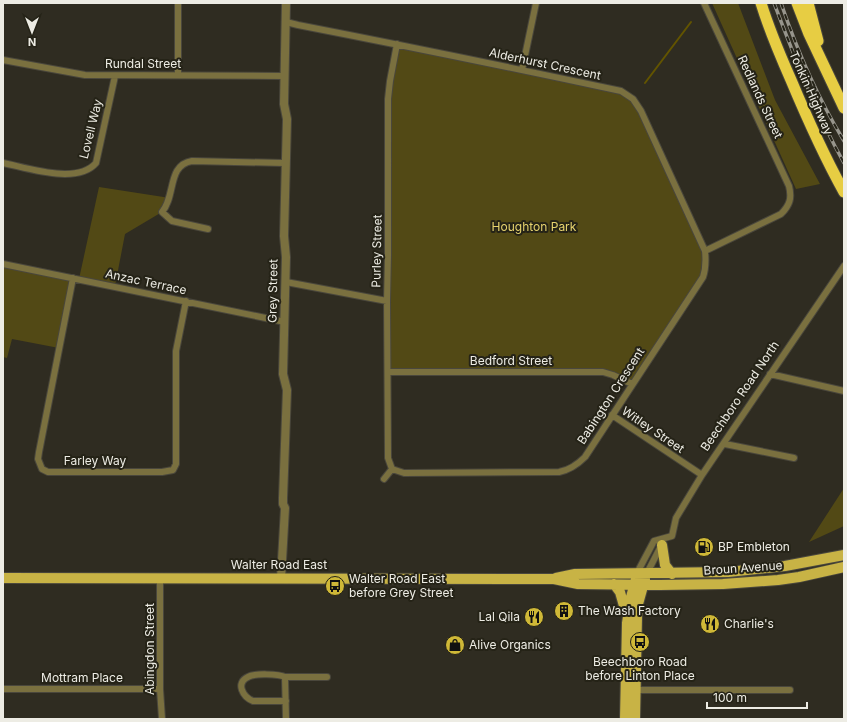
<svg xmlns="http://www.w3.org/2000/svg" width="847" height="722" viewBox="0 0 847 722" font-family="Inter,sans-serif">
<rect width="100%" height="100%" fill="#2f2c21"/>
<!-- green -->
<path fill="#524915" d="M712,3H738L775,100L820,184L796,189Z
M397,44L621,91L633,99L705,251V270L632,384L613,375L388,372V99Z
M99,187L170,198L162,212L125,234L115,286L79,279Z
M3,264L73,278L59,348L12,339L7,358L3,357Z
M844,488V526L809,542Z"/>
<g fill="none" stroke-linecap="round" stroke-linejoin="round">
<!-- stream -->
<path stroke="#625400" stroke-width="2" d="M645,83L691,22"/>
<defs>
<path id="minor" d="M178,3V75
M704,3L789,186C792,198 790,205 781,214L705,251
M286,22L298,25C406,46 513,68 621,91L633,99L641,111L705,251C706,261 706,268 703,277L585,457C577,465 570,470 559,472L404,473L392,469L388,458L387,301L388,255V99L390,81L397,44
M3,60L85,75L284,76
M522,70L536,3
M3,163C28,168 77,185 96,163L115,76
M208,229L172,221L162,212C176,196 167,165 192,161L285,163
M3,264L285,322
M73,278L39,452L38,459L42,469L48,472H162L173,470L176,464V351L186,301
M286,282L387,301
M388,372H603L613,375L632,384
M770,374L844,391
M612,415L702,475
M725,444L794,458
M384,479L392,469
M637,573L654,541L672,536L676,518L702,475L844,266
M647,573L661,546
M160,578V689L162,719
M285,677H327
M3,689H160
M633,690H790
M286,701H253C243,697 235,683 248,677C254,673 279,674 285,677L286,719"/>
<path id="tertiary" d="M281,578L285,508L283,504V498L287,390L283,374L286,257L284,236L287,119L284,104L286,3"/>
<path id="primary" d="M662,545L665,565L672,574
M3,578L548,579H554L578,584L660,585L723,584L778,580L799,577L844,567
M556,578L575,574L728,572L785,566L844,555
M614,584L620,592L626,613
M625,719L627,623L631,597L636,579
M635,719L637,616L638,604L645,579"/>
<path id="motorway" d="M761,3C769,29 780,55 791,80C807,118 824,156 844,192
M797,3L809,34L844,108
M808,3L818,41"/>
</defs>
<!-- minor casing -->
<use href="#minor" stroke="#4a473c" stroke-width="8"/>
<!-- tertiary casing -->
<use href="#tertiary" stroke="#4a473c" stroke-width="10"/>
<!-- primary casing -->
<use href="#primary" stroke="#4a473c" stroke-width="12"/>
<!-- motorway casing -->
<use href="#motorway" stroke="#4a473c" stroke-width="13"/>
<!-- minor -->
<use href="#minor" stroke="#7a703f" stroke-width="6"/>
<!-- tertiary -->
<use href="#tertiary" stroke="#7a703f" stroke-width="8"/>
<!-- primary -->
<use href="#primary" stroke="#c8b345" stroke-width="10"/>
<!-- motorway -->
<use href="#motorway" stroke="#e7cd43" stroke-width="11"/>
<defs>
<path id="rail" d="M774,3C795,58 815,111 844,163
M781,3C797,50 818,98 844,141"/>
</defs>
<!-- rail casing -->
<use href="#rail" stroke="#97958c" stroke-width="3.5"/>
<!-- rail -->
<use href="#rail" stroke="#252317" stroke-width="2" stroke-dasharray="6" stroke-linecap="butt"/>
</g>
<!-- icons -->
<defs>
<symbol id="fuel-disc" viewBox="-11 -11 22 22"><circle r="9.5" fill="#cfb837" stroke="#252317"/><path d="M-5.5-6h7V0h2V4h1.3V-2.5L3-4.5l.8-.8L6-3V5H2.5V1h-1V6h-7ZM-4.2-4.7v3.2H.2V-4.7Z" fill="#111"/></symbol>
<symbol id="bus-disc" viewBox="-11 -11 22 22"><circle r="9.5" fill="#cfb837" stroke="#252317"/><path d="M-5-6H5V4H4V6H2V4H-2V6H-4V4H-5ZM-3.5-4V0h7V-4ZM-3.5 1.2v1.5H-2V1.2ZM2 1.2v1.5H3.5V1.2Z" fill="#111"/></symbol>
<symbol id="building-disc" viewBox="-11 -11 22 22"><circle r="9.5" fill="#cfb837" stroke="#252317"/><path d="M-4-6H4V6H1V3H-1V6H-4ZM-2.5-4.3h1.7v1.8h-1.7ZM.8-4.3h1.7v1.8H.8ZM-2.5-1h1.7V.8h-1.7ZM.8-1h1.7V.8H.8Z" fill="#111"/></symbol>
<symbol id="restaurant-disc" viewBox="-11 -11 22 22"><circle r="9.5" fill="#cfb837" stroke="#252317"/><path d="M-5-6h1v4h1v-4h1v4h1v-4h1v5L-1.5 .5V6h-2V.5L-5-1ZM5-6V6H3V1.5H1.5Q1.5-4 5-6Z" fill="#111"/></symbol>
<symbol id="shop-disc" viewBox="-11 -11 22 22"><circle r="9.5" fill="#cfb837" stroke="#252317"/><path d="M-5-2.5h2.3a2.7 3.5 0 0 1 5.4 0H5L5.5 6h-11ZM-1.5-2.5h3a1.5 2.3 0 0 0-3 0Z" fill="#111"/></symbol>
</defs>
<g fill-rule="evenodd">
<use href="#fuel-disc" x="693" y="536" width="22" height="22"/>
<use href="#bus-disc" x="324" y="575" width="22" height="22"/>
<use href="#building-disc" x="553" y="600" width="22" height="22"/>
<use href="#restaurant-disc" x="523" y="606" width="22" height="22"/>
<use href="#restaurant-disc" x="699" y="613" width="22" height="22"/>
<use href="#bus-disc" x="629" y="631" width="22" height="22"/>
<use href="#shop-disc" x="444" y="634" width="22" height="22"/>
</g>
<g text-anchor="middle" stroke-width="4" stroke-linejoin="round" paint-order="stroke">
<!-- street labels -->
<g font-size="12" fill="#edece4" stroke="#252317">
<text x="143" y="68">Rundal Street</text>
<text transform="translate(545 64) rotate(12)" y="4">Alderhurst Crescent</text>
<text transform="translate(811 93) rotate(66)" y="4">Tonkin Highway</text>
<text transform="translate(760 97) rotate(65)" y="4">Redlands Street</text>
<text transform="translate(91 129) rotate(-76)" y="4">Lovell Way</text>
<text transform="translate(377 251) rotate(-89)" y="4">Purley Street</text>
<text transform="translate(146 282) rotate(12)" y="4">Anzac Terrace</text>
<text transform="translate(273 291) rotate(-89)" y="4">Grey Street</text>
<text x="511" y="365">Bedford Street</text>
<text transform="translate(611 396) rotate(-57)" y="4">Babington Crescent</text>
<text transform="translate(740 396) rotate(-56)" y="4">Beechboro Road North</text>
<text transform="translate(653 430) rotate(34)" y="4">Witley Street</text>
<text x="95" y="465">Farley Way</text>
<text x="279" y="569">Walter Road East</text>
<text transform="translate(743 568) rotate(-4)" y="4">Broun Avenue</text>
<text transform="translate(150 649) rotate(-90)" y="4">Abingdon Street</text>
<text x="82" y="682">Mottram Place</text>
</g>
<!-- park labels -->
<g font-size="12" fill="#e5d26d" stroke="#252317">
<text x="534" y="231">Houghton Park</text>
</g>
<!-- poi labels -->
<g font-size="12" fill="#edece4" stroke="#252317" text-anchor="start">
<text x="718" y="551">BP Embleton</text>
<text x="349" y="583">Walter Road East<tspan x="349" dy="14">before Grey Street</tspan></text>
<text x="578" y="615">The Wash Factory</text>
<text x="520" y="621" text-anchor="end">Lal Qila</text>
<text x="724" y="628">Charlie's</text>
<text x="469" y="649">Alive Organics</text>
<text x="640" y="666" text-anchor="middle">Beechboro Road<tspan x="640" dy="14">before Linton Place</tspan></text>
</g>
</g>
<!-- border -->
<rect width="847" height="722" fill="none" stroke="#edece4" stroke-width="8"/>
<!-- north arrow -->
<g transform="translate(32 32) rotate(180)" stroke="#252317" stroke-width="3" paint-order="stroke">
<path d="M0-3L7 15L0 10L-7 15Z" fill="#edece4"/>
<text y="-6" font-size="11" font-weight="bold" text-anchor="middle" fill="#edece4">N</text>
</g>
<!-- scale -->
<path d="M707 702v6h100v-6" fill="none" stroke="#edece4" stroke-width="2"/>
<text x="713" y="702" font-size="12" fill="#edece4" stroke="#252317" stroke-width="3" paint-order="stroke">100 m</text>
</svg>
